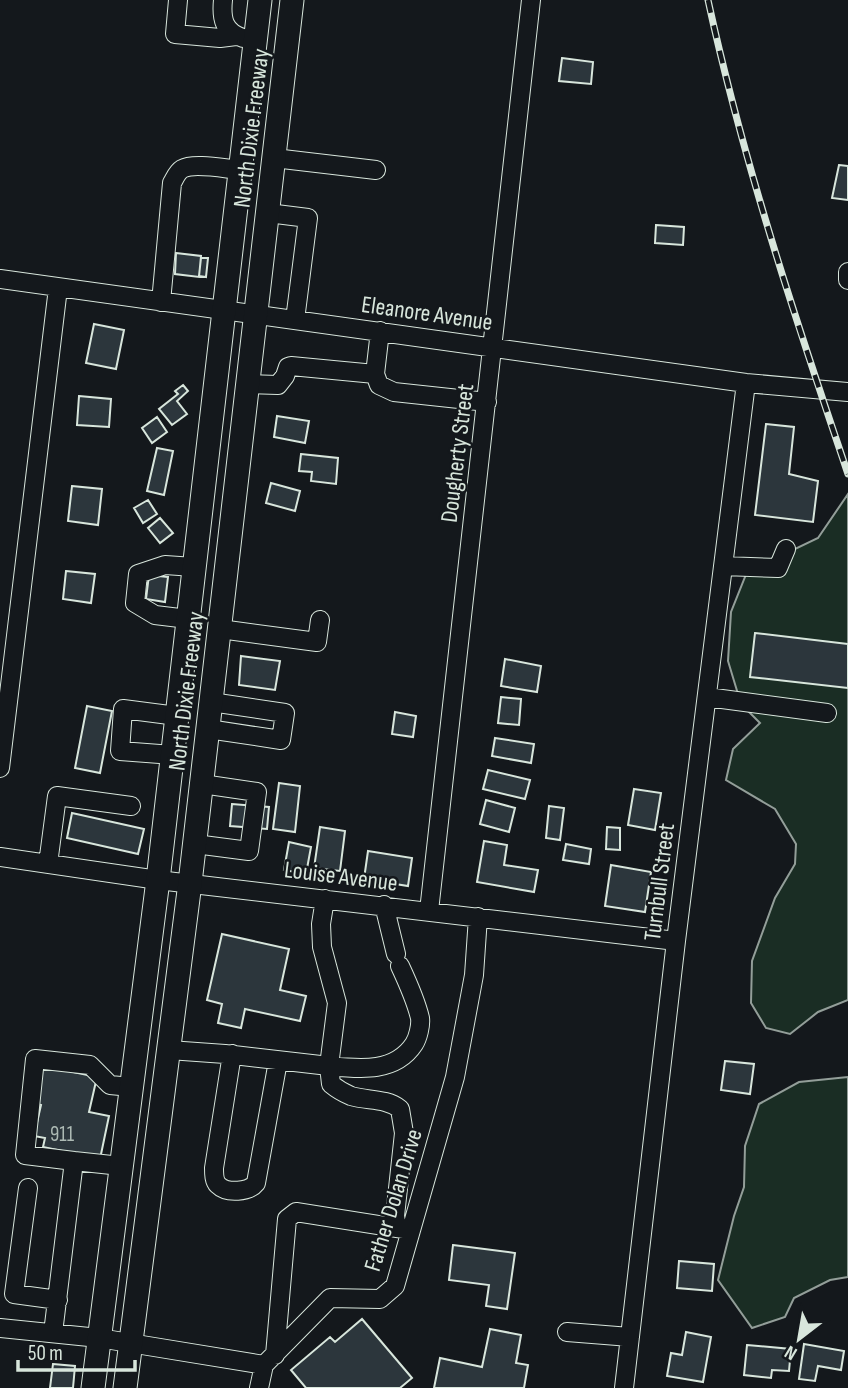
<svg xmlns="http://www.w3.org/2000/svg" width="848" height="1388" viewBox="0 0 848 1388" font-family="'Sofia Sans Condensed',sans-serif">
<rect width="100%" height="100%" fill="#14181c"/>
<!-- green -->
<path fill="#1a2d24" stroke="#939e99" stroke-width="2" d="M848,494V1000L818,1012L790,1034L766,1028L751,1003L752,961L775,898L795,864L796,844L775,809L726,780L733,749L760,723L741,704L728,661L731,612L747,572L818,538Z
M848,1077V1277L830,1280L794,1298L785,1317L752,1328L718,1280L734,1216L744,1187L745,1146L759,1104L799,1082Z"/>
<!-- building -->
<path fill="#2c363c" stroke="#d8e6dc" stroke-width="2" d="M562,58L593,62L591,84L559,81Z
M839,165L848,166V200L832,198Z
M656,225L684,227L683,245L655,243Z
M176,253L201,256L199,277L175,274Z
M201,258H208L206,277L199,276Z
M94,324L124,330L116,369L86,363Z
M183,385L188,391L177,401L187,414L172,425L159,409L178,394L175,391Z
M79,396L111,399L109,427L77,425Z
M277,416L309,421L305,443L274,437Z
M157,417L167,432L152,443L142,428Z
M766,424L794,427L789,474L818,481L813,522L755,515Z
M157,448L173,451L164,495L147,491Z
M301,454L338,458L336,484L311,481L312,472L299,471Z
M271,483L300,491L295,511L266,503Z
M72,486L102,489L98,525L68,521Z
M148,500L157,514L143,523L134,508Z
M160,518L173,533L160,543L148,528Z
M66,571L95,574L91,603L63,599Z
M149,575L168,577L165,602L146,599Z
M755,633L848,644V688L750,677Z
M241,656L280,661L275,690L239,685Z
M505,659L541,666L537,692L501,686Z
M501,697L521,699L519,725L498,723Z
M87,706L112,711L100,773L75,768Z
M395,712L416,716L413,737L392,734Z
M495,738L534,744L531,763L492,756Z
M488,770L530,780L525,799L483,789Z
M279,783L300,786L295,832L273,829Z
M634,789L661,793L655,830L628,825Z
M486,800L515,808L509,832L480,824Z
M232,804L269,807L267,829L230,826Z
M549,806L564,808L560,840L546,838Z
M72,813L144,829L138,854L67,838Z
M320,827L345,831L340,871L314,868Z
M607,827L620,828V850L606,849Z
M484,841L507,845L504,865L538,870L534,892L477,882Z
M289,842L311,847L306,874L284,870Z
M566,844L591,849L589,864L563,860Z
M368,851L412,858L408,886L364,879Z
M611,865L651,872L645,912L605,906Z
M222,934L289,949L280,990L306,996L300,1021L245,1009L241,1028L218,1023L222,1004L207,1000Z
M725,1061L754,1064L750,1094L721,1090Z
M40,1065L97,1077L89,1112L109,1116L100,1159L43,1147L45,1138L34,1136L41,1105L32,1103Z
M453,1245L515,1253L507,1309L486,1306L489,1285L449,1280Z
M679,1261L714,1264L712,1291L677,1288Z
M362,1319L412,1378L400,1388H306L291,1370L330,1337L335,1342Z
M490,1329L521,1335L516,1363L528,1365L524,1388H434L440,1358L482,1367Z
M686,1332L711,1337L703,1382L667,1376L671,1353L682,1355Z
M804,1344L844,1351L841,1370L818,1366L815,1381L799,1379Z
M747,1345L791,1349L789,1371L772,1370L771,1378L744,1375Z
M53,1364L75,1366L73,1388H50Z"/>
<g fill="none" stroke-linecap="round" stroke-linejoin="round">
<defs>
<path id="minor" d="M178,0L175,34L220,38L236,36
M223,0C221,19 224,32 243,38
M274,158L376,170
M268,213L308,218L295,320
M848,272V280
M0,279L746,383L848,392
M161,302L172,183C175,178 177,172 182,169C194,162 226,169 240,170
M380,331L375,374L379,385L394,392L487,402
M248,384L278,385L285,376L288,367L291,366L375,374
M723,566L778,568L786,549
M188,619L155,615L135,603L138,574L165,565L194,567
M220,629L317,642L320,620
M707,697L827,713
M208,729L281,740L285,713L211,702
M173,755L120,751L123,709L177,716
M0,768L58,288
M195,844L249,851L257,792L202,784
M0,857L158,880L676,941
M48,864L57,796L131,806
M384,905L396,954
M429,911L531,0
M400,966C407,981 416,1001 420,1018C421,1025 418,1038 414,1044C395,1073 360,1069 329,1066L331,1084C337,1089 344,1093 351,1096C368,1101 386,1098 400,1109L404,1133L395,1216L397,1228L411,1230
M169,1050L225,1054L329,1066L337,1003L322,947L321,924L325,899
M232,1054L214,1168C214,1174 214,1181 218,1185C227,1194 249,1192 256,1183L278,1061
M74,1161L25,1155L35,1059L90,1065L110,1085L131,1087
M28,1188L14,1294L58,1300
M0,1328L99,1338L264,1365L330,1298L380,1299L395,1286L455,1077L474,975L478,917
M567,1332L630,1337
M53,1333L74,1161L121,1166
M275,1355L287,1219L296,1212L397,1228
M259,1388L264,1365
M624,1388L676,941L746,383"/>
<path id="major" d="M93,1388L158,880L260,0
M125,1388L190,883L292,0"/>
</defs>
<!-- minor casing -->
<use href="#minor" stroke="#d8e6dc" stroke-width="20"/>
<!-- major casing -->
<use href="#major" stroke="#d8e6dc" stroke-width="25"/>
<!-- minor -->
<use href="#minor" stroke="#14181c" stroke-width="18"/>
<!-- major -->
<use href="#major" stroke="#14181c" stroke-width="23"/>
<defs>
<path id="rail" d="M708,0C743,161 795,318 848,474"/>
</defs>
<!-- rail casing -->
<use href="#rail" stroke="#d8e6dc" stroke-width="7"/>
<!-- rail -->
<use href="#rail" stroke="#14181c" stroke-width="4.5" stroke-dasharray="13" stroke-linecap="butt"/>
</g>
<g text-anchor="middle" stroke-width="5" stroke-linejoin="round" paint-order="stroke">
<!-- number labels -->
<g font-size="21" fill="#adbab4">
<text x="62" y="1141">911</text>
</g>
<!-- street labels -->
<g font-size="24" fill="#d8e6dc" stroke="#14181c">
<text transform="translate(251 128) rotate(-83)" y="8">North Dixie Freeway</text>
<text transform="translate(427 313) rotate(8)" y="8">Eleanore Avenue</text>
<text transform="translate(457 453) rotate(-83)" y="8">Dougherty Street</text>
<text transform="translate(186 691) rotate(-83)" y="8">North Dixie Freeway</text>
<text transform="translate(341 876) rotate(7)" y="8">Louise Avenue</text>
<text transform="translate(659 882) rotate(-83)" y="8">Turnbull Street</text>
<text transform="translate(393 1200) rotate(-73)" y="8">Father Dolan Drive</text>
</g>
</g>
<!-- north arrow -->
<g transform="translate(799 1339) rotate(211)" stroke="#14181c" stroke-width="5" paint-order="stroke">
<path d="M0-5L12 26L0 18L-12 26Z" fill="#d8e6dc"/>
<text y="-10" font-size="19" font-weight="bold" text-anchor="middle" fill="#d8e6dc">N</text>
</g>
<!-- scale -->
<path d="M18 1360v10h117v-10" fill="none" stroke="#d8e6dc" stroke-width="3.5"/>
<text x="28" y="1360" font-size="21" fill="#d8e6dc" stroke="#14181c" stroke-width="5" paint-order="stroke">50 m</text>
</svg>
